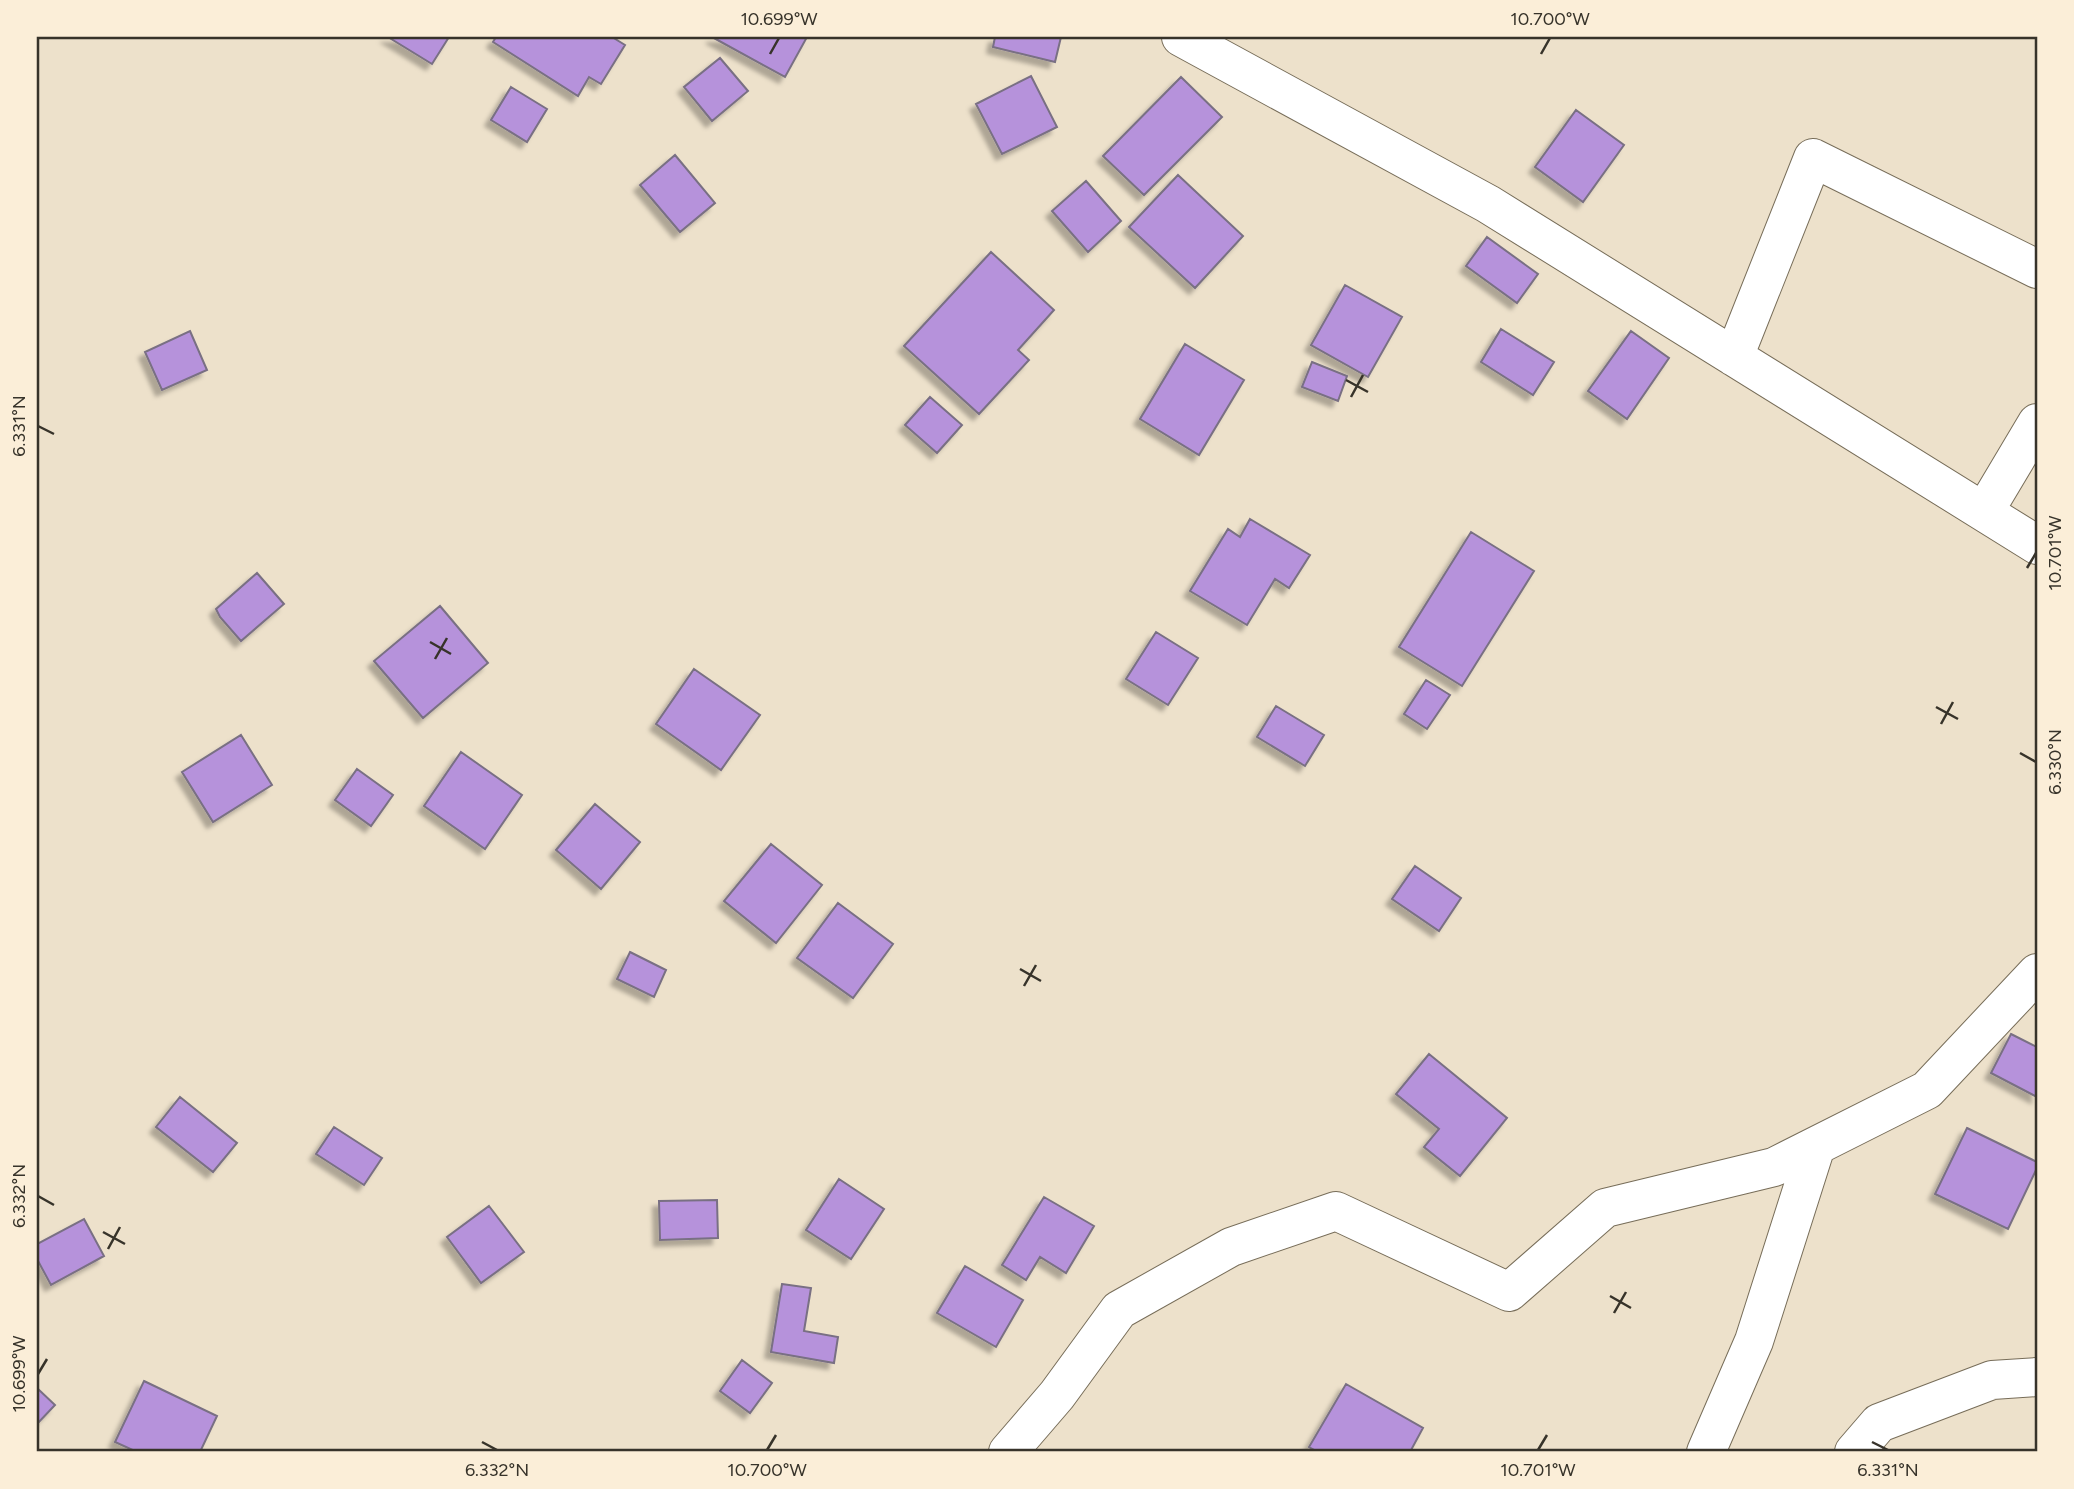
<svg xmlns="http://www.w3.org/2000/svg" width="2074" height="1489" viewBox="0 0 2074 1489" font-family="Figtree,sans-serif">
<defs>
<filter id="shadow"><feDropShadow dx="-6" dy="6" stdDeviation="2" flood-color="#0004"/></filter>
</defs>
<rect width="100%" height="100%" fill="#ede1cb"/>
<!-- building -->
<path fill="#b692db" stroke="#796f83" stroke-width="2" filter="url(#shadow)" d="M388,37H449L432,64Z
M496,37H612L625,45L601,84L589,77L578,96L493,42Z
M712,37H807L785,77Z
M995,37H1061L1055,62L993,47Z
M720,58L748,91L712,121L684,87Z
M1031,76L1057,127L1002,154L976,104Z
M1181,77L1222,117L1144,195L1103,156Z
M511,87L547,109L527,142L491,120Z
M1576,110L1624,145L1583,202L1535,167Z
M675,155L715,203L680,232L640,185Z
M1178,175L1243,236L1195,288L1129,227Z
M1086,181L1121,221L1088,252L1052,211Z
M1487,237L1538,274L1517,303L1466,266Z
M991,252L1054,310L1018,350L1029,360L979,414L904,346Z
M1345,285L1402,317L1368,377L1311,345Z
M1501,329L1554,362L1533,395L1481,362Z
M190,331L207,370L162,390L145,352Z
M1631,331L1669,358L1627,419L1588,391Z
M1185,344L1244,380L1199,455L1140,419Z
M1312,362L1347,376L1338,401L1302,387Z
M930,397L962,425L937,453L905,425Z
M1250,519L1310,555L1289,588L1275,579L1247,625L1190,591L1228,529L1240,537Z
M1471,532L1534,571L1462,686L1399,647Z
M257,573L284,604L241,641L220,617L216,609Z
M440,606L488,663L423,718L374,661Z
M1156,632L1198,658L1168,705L1126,679Z
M694,669L760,715L721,770L656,724Z
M1426,680L1450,695L1427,729L1404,714Z
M1276,706L1324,735L1305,766L1257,737Z
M241,735L272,785L213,822L182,772Z
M461,752L522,795L485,849L424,806Z
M357,769L393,795L371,826L335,800Z
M595,804L640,842L601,889L556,850Z
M771,844L822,885L776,943L724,901Z
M1415,866L1461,898L1439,931L1392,899Z
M838,903L893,944L853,998L797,958Z
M630,952L666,970L654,997L617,979Z
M2011,1034L2037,1047V1097L1991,1073Z
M1429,1054L1507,1118L1460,1176L1424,1147L1439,1129L1396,1094Z
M180,1097L237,1143L213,1172L156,1127Z
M334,1127L382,1158L364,1185L316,1154Z
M1967,1128L2037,1162V1168L2008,1229L1935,1194Z
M839,1179L884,1209L851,1259L806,1230Z
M1044,1197L1094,1226L1066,1273L1040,1257L1026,1280L1002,1265Z
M717,1200L718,1238L660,1240L659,1201Z
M489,1206L524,1252L481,1283L447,1237Z
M84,1219L104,1256L51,1285L37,1259V1244Z
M965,1266L1023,1300L996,1347L937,1313Z
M782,1284L811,1288L804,1331L838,1337L834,1363L771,1352Z
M742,1360L772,1383L750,1413L720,1391Z
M144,1381L217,1416L200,1452H137L115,1442Z
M1346,1384L1423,1428L1410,1452H1318L1309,1447Z
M37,1388L55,1405L37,1424Z"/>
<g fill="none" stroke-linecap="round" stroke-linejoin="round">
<defs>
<path id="minor" d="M1181,37L1488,204L2037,545
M1734,357L1813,158L2037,269
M1984,512L2037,423
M1008,1452L1057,1395L1119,1310L1231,1247L1336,1211L1509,1292L1605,1208L1774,1167L1927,1090L2037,973
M1706,1452L1754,1341L1816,1146
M1854,1452L1879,1423L1992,1380L2037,1377"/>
</defs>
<!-- minor casing -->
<use href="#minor" stroke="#776d59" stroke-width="40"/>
<!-- minor -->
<use href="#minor" stroke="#fff" stroke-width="38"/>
</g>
<!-- ticks -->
<path fill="none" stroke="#37332a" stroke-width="2.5" d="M770,54L779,38M1541,54L1550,38M1346,380L1368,392M1351,397L1363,375M38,426L54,434M2027,568L2036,553M430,642L451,654M435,659L447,638M1936,707L1958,719M1941,724L1953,702M2020,753L2036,762M1020,969L1041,981M1024,986L1036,965M38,1196L54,1205M103,1232L125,1244M108,1249L120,1227M1610,1296L1631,1308M1614,1313L1626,1292M38,1374L47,1359M482,1442L497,1450M1872,1442L1888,1450M767,1450L776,1435M1538,1450L1547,1435"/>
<!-- border -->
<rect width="2074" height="1489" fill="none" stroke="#fbeed8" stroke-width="77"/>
<rect x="38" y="38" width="1998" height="1412" fill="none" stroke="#37332a" stroke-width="2.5"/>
<g font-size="18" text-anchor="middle" fill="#37332a">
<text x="779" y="25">10.699°W</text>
<text x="1550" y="25">10.700°W</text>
<text transform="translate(19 426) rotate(-90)" y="6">6.331°N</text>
<text transform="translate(2055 553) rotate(-90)" y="6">10.701°W</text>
<text transform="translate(2055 762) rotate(-90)" y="6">6.330°N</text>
<text transform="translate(19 1196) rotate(-90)" y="6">6.332°N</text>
<text transform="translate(19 1374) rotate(-90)" y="6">10.699°W</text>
<text x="497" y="1476">6.332°N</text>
<text x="767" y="1476">10.700°W</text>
<text x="1538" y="1476">10.701°W</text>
<text x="1888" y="1476">6.331°N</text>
</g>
</svg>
